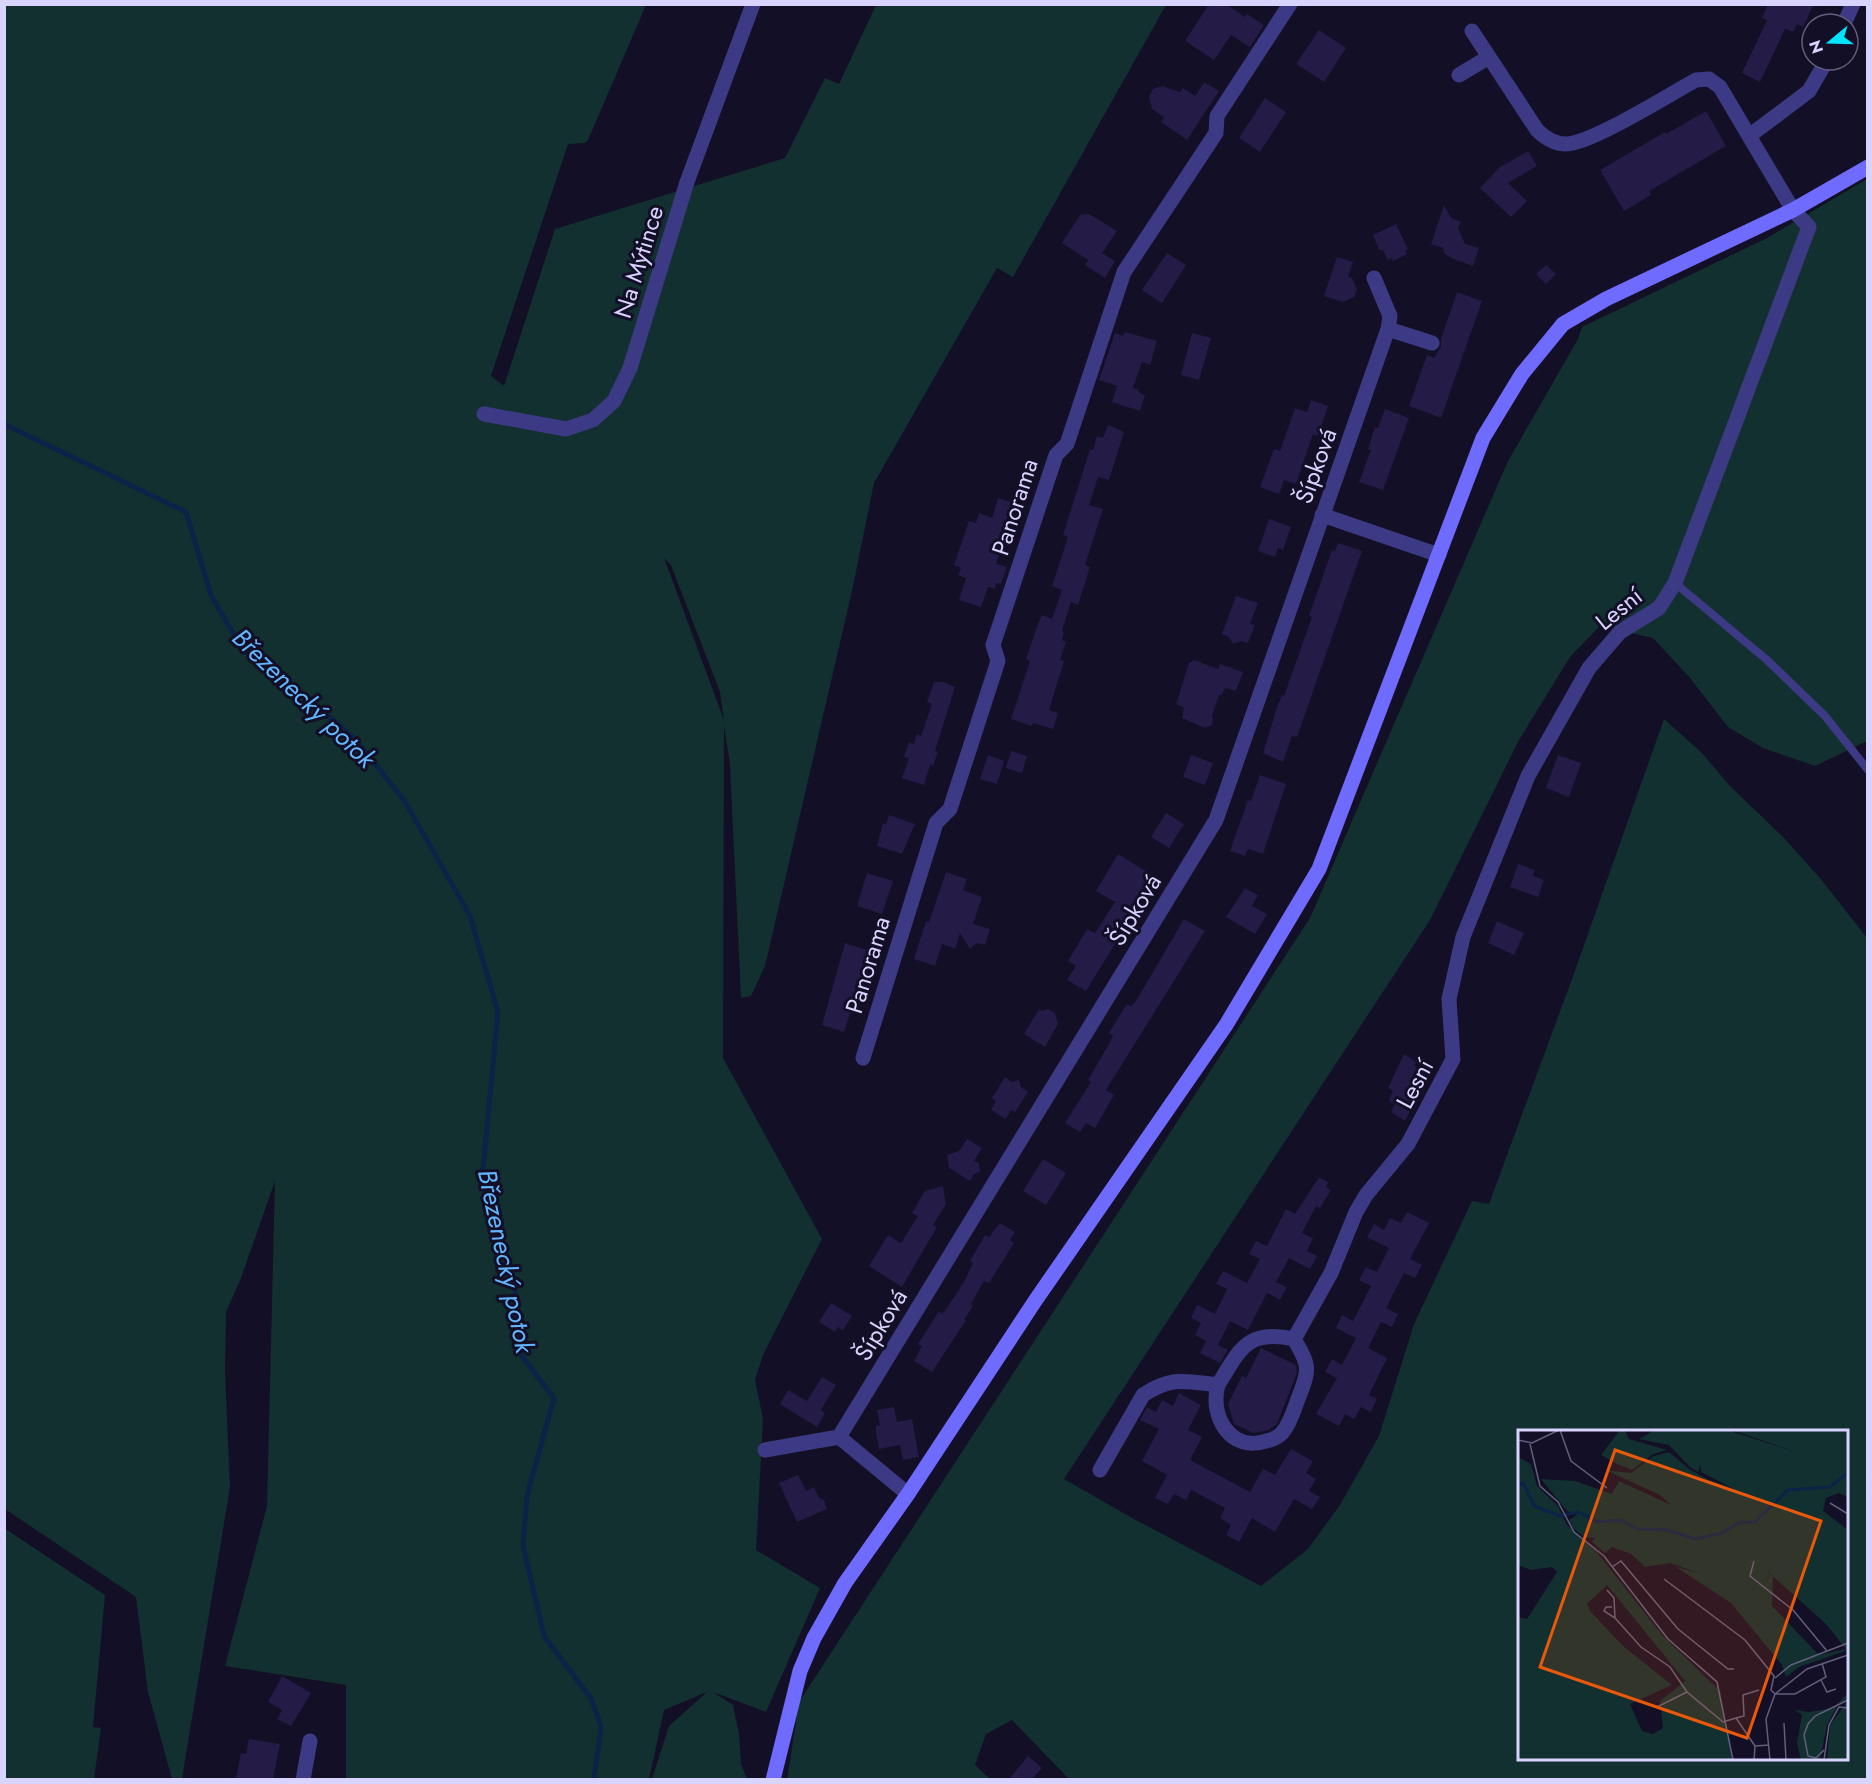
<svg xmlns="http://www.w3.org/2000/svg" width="1872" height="1784" viewBox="0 0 1872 1784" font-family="Jost,sans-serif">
<rect width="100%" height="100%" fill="#130f26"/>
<!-- green -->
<path fill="#12302f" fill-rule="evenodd" d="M4,5H646L588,140L585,143L568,144L491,376L504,386L555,229L785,158L825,78L839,84L876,5H1166L1013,277L997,268L874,483L852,591L765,966L751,996L741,998L730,765L724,725L723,1058L822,1239L763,1355L755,1380L763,1419L756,1550L820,1588L766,1712L713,1692L733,1705L739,1734L741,1764L747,1779H652L669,1726L707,1692L664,1710L649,1779H346V1685L225,1666L267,1506L275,1181L241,1278L226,1312L225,1373L230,1487L182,1779H172L148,1692L136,1597L5,1509ZM664,558L671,565L720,692L724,720Z
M1867,179V741L1815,766L1763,748L1728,727L1690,678L1653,638L1600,626L1570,657L1519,740L1430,920L1064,1479L1134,1519L1261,1586L1308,1549L1340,1505L1379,1436L1414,1324L1472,1201L1489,1204L1572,979L1664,719L1702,753L1729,785L1785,839L1820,878L1867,938V1779H1069L1012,1720L986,1734L975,1765L990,1779L787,1780L799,1702L1310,918L1508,461L1578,339L1582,327L1767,238ZM1520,1432H1846V1758H1520Z
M4,1528L105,1595L93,1727L101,1728L94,1779H5Z"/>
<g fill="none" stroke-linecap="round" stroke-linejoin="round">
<!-- stream -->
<path stroke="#0c2248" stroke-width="5" d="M4,424L186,512L211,595L237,640L354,738L404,800L470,916L498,1012L483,1169L515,1290L521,1355L554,1398L527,1496L523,1545L544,1636L592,1700L601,1727L594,1780"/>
</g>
<!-- building -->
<path fill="#241b47" d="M1209,4H1226L1245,17L1247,14L1264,25L1250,47L1231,35L1214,60L1185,41Z
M1768,4H1814L1803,27L1797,24L1793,32L1785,29L1760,82L1742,73L1767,20L1762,18Z
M1319,30L1346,48L1324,82L1296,64Z
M1204,82L1219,91L1187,140L1161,122L1164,117L1152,109L1149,96L1153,89L1162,86L1180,92L1183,88L1195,96Z
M1265,98L1286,112L1260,152L1239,138Z
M1706,111L1726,146L1649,191L1651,195L1624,211L1600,170L1665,132L1666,134Z
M1528,151L1537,166L1508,183L1527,201L1511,217L1480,188L1500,167Z
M1444,205L1451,218L1461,222L1458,228L1465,244L1479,248L1473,266L1451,258L1445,254L1443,248L1431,244Z
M1089,214L1117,231L1102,253L1115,261L1105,278L1085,265L1088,260L1062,243L1080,215Z
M1396,224L1408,249L1405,251L1407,254L1393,261L1392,258L1388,260L1383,250H1379L1373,235Z
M1167,253L1186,265L1162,303L1142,290Z
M1337,257L1353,262L1348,277L1352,278L1357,289L1354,297L1343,302L1324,296Z
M1546,265L1556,274L1546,284L1536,274Z
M1457,292L1482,301L1441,418L1409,406L1427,355L1434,358L1441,346V339Z
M1125,332L1157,341L1150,365L1142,362L1133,388L1139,390L1138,392L1145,395L1140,411L1112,402L1117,386L1099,380L1115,333L1123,336Z
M1192,333L1211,338L1199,380L1181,375Z
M1311,400L1328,406L1318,436L1313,434L1296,484L1284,480L1279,494L1260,487L1274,449L1280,451L1295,408L1307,412Z
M1385,409L1409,418L1383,490L1359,482L1371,450L1368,449L1375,427L1378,428Z
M1108,425L1124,432L1109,480L1098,477L1089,505L1103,509L1085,565L1090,567L1078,605L1071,602L1062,631L1064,632L1062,640L1066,642L1060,660L1064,661L1049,710L1058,713L1053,729L1033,723L1032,726L1011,719L1030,661L1026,659L1038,624L1042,615L1052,619L1062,590L1052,586L1068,537L1063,535L1090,449L1093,450L1097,436L1103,438Z
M998,498L1016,504L996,564L1007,567L1001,584L996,583L995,589L988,587L981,607L959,600L966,578L958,575L961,568L954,565L969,521L976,523L979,513L992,518Z
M1269,519L1291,527L1283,550L1278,548L1275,557L1258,551Z
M1338,543L1362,551L1297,737L1292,736L1283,762L1263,753L1277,707L1282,695L1284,696L1312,617L1309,616L1332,550L1335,551Z
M1236,596L1258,603L1250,624L1255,625L1248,643L1241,641L1233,644L1229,637L1222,634Z
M1194,660L1218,669L1220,664L1243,672L1236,691L1225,688L1222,695H1219L1212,716L1213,719L1212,725L1205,728L1182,718L1184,708L1176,704L1189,663Z
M934,682H943L955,687L935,751L938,752L933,766L930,765L924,785L902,778L909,758L904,757L909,742L914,744L917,734L921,736L932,704L927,702Z
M1011,751L1027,756L1022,773L1006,768Z
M988,755L1004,761L997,784L980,779Z
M1191,755L1213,763L1205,785L1183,777Z
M1558,755L1581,763L1569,797L1546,788Z
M1260,775L1286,784L1263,854L1248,849L1245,856L1230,851L1248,800L1251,801Z
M1166,813L1184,824L1169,848L1151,837Z
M889,815L915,824L902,854L877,846L883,823L886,824Z
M1118,854L1152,875L1120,929L1123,931L1086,991L1067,980L1076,966L1068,961L1087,929L1095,933L1115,902L1096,891Z
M1518,864L1535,870L1533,876L1544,880L1538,897L1510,887Z
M946,872L967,879L963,890L982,897L973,924L990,929L985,945L977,943L970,949L960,933L955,949L942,944L935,966L914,959L926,921L929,922Z
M867,873L893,881L882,914L857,906Z
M1245,888L1258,895L1252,906L1267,914L1255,934L1226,917Z
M1184,919L1205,931L1106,1090L1114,1095L1095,1128L1086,1123L1080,1132L1065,1123L1091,1082L1088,1080L1110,1042L1113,1036L1109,1033L1127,1004L1131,1006L1136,1001Z
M1497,921L1524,933L1514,955L1488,943Z
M845,943L870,951L844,1032L822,1025Z
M1039,1009L1042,1011L1048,1009L1055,1013L1058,1024L1045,1047L1024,1034Z
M1404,1054L1416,1062L1414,1066L1428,1073L1405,1121L1391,1112L1395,1104L1389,1100L1393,1091L1388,1088Z
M1005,1077L1012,1082L1019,1080L1021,1087L1028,1092L1015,1112L1011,1110L1006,1119L991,1110L996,1101L992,1098Z
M967,1139L982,1148L974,1161L979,1163L980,1172L974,1174L970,1181L949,1168L947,1155L959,1151Z
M1043,1159L1066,1173L1046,1205L1023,1191Z
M1319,1177L1328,1182L1326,1187L1331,1190L1320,1208L1316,1206L1302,1233L1313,1238L1307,1251L1317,1256L1310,1269L1289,1258L1276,1282L1287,1287L1280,1300L1267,1293L1248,1330L1230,1321L1218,1345L1228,1350L1220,1363L1200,1353L1206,1341L1195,1335L1201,1323L1191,1318L1197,1305L1215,1314L1227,1289L1216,1284L1223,1271L1247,1283L1260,1259L1249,1254L1256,1241L1267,1246L1286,1209L1295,1214Z
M943,1186L946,1204L933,1225L937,1227L902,1287L869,1266L888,1235L901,1243L918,1216L912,1213L925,1191Z
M1407,1212L1429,1223L1410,1259L1422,1265L1415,1278L1404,1273L1386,1308L1398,1314L1392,1327L1381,1322L1368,1348L1387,1358L1369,1395L1377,1399L1371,1412L1361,1407L1354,1419L1345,1414L1339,1426L1316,1414L1337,1378L1325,1372L1332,1359L1342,1365L1356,1338L1336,1328L1342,1315L1353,1321L1371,1286L1359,1280L1366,1267L1377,1272L1389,1248L1367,1237L1374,1224L1384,1230L1390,1218L1401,1223Z
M1000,1223L1015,1232L1010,1240L1014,1243L989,1283L984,1281L971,1304L973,1306L964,1320H966L932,1372L914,1361L922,1346L918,1344L939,1311L942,1314L947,1308L965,1280L973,1263L970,1261L985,1235L989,1237Z
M831,1303L852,1316L843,1330L838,1327L835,1332L819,1322Z
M1261,1348L1296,1365L1297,1373L1277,1424L1269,1430L1253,1433L1234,1424L1228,1404L1242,1376L1246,1378Z
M822,1377L836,1385L821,1410L825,1413L817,1427L780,1404L788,1390L807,1401Z
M1179,1393L1201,1405L1188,1430L1202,1437L1190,1460L1250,1492L1263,1469L1275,1475L1291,1449L1313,1461L1306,1473L1316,1479L1309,1491L1320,1497L1312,1509L1294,1499L1275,1532L1252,1518L1239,1542L1226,1535L1231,1525L1220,1518L1225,1508L1191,1490L1186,1500L1174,1494L1168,1504L1155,1498L1167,1475L1142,1461L1159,1429L1140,1420L1147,1407L1156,1412L1162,1400L1173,1406Z
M894,1407L897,1422L912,1419L919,1457L903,1460L900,1445L879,1449L876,1433V1426L880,1425L877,1410Z
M798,1475L806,1491L814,1487L819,1498L824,1500L827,1509L797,1522L779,1483Z
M282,1676L311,1693L291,1726L277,1719L282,1710L268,1702Z
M249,1739L280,1744L273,1779H236L241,1753L246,1754Z
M1028,1756L1042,1768L1032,1779H1009Z"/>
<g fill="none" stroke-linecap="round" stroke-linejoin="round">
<!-- lane -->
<path stroke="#3d3a85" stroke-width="8" d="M1675,583L1767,660L1825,716L1868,770"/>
<!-- street -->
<path stroke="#3d3a85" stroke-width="15" d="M1844,24L1853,4
M1472,31L1537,130C1545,138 1554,144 1566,144C1591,144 1670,94 1696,80L1709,79L1720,87L1749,136L1809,91L1827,60
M1459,75L1489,57
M1388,329L1432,343
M484,414L566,429L593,420L614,401L630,368L687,182L753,4
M1322,515L1439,555
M863,1058L936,823L950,809L998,661L993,645L1056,455L1067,444L1124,272L1216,133L1217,116L1290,4
M1218,1385C1209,1416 1231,1453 1266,1441C1272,1440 1278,1437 1282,1433C1290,1424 1294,1410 1298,1399C1310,1369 1310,1366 1294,1339
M765,1450L839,1437
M1100,1470L1143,1395C1172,1376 1185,1381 1218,1385C1240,1349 1247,1329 1294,1339L1331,1273L1356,1212L1366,1195L1408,1144L1453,1059L1449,999L1463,937L1528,776L1589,668L1620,632L1659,608L1675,583L1809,227L1793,210L1749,136
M908,1494L839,1437L1216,820L1388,329L1390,316L1374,278
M303,1780L310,1741"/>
<!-- secondary -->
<path stroke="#6f6bff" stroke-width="15" d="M773,1780L800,1671L814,1638L845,1583L908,1494L1035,1301L1226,1025L1319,869L1483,438L1522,374L1563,324L1606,299L1793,210L1868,167"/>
</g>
<g text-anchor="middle" stroke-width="6" stroke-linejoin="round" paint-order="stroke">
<!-- street labels -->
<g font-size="24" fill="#d9d4ff" stroke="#130f26">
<text transform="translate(639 262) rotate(-73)" y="8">Na Mýtince</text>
<text transform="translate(1316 466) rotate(-70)" y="8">Šípková</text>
<text transform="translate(1015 507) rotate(-72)" y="8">Panorama</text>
<text transform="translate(1619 609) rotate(-39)" y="8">Lesní</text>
<text transform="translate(1135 910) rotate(-59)" y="8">Šípková</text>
<text transform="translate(868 965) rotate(-73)" y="8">Panorama</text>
<text transform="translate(1415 1084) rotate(-62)" y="8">Lesní</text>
<text transform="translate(881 1325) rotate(-59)" y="8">Šípková</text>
</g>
<!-- water labels -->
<g font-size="26" font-style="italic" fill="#62b6ff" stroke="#130f26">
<text transform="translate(304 698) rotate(44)" y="9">Březenecký potok</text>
<text transform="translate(506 1261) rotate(78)" y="9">Březenecký potok</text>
</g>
</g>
<!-- overview -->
<g transform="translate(1518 1430)">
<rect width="330" height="330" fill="#130f26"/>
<path d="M102,0H107L111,9L149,20L135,24L114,40L99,34L83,25ZM137,0H209L281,23L214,0H330V67L321,63L308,68L305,81L330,100V220L281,237L268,247L264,235L213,173L158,137L184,144L152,133L127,137L113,124L94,117L87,123L74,112L77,108L66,107L56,99L51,90L59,85L49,81L23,49L57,51L94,64L101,51L153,75L142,65L87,40L113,43L136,26L151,22L171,39L189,49L216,59L183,42V35L180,42L172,37L151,15L121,9ZM240,133L307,193L328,219L301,225L254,176L255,146ZM0,27L13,34L19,56L40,76L49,95L74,116L145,206L202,261L214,330H0V187L9,189L39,142L34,137L13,140L0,135ZM89,155L167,251L142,271L145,298L135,304L124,301L112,274L154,255L105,216L72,181L69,174ZM330,263V269L316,278L319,277L309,295L302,330H283L279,313L284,285L277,280L291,282L315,278ZM330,271V330H309L312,295Z" fill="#12302f" fill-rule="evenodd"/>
<path fill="none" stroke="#0c2248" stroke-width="3" d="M0,53L6,54L16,76L41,86L61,82L79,92L103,90L119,99L149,100L178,109L204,103L220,93L237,92L270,60L312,57L330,43"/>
<path fill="none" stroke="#625e7d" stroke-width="1.5" d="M42,0L53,31L89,58M0,10L14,13L41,0M12,14L22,56L40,72L56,102L86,126L150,209L199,252L215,330M312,73L330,84M236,131L232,146L275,180L309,221M94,137L103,131L160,199L210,239H216M146,149L227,210L256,246L253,260L257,264M89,160L96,168L97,188L123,217L152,237L169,262L205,292L218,288M94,177H88L86,181L97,188M257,248L273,235L330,213M303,250L309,262L318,259M257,264H277L308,247L304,233M139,277L169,262M266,293L268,330M237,316L218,288L226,286L225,265L241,260M306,320L298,328L290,326L286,305L290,294L297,286L330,270M236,330L237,316L251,315M252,330L248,289L257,264L289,239L330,225M306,330L311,295L321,277L330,278"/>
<path fill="#e8590c" fill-opacity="0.15" stroke="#e8590c" stroke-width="3" d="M97,20L303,91L229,308L22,237Z"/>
<rect width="330" height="330" fill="none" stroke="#d9d4ff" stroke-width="3"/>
</g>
<!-- border -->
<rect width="1872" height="1784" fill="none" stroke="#d9d4ff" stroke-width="12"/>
<!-- north arrow -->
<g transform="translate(1830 42) rotate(251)"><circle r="28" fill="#130f26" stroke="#625e7d" stroke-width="1.5"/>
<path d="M0-4.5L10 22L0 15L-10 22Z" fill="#00e5ff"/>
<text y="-9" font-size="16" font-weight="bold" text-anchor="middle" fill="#d9d4ff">N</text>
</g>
</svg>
